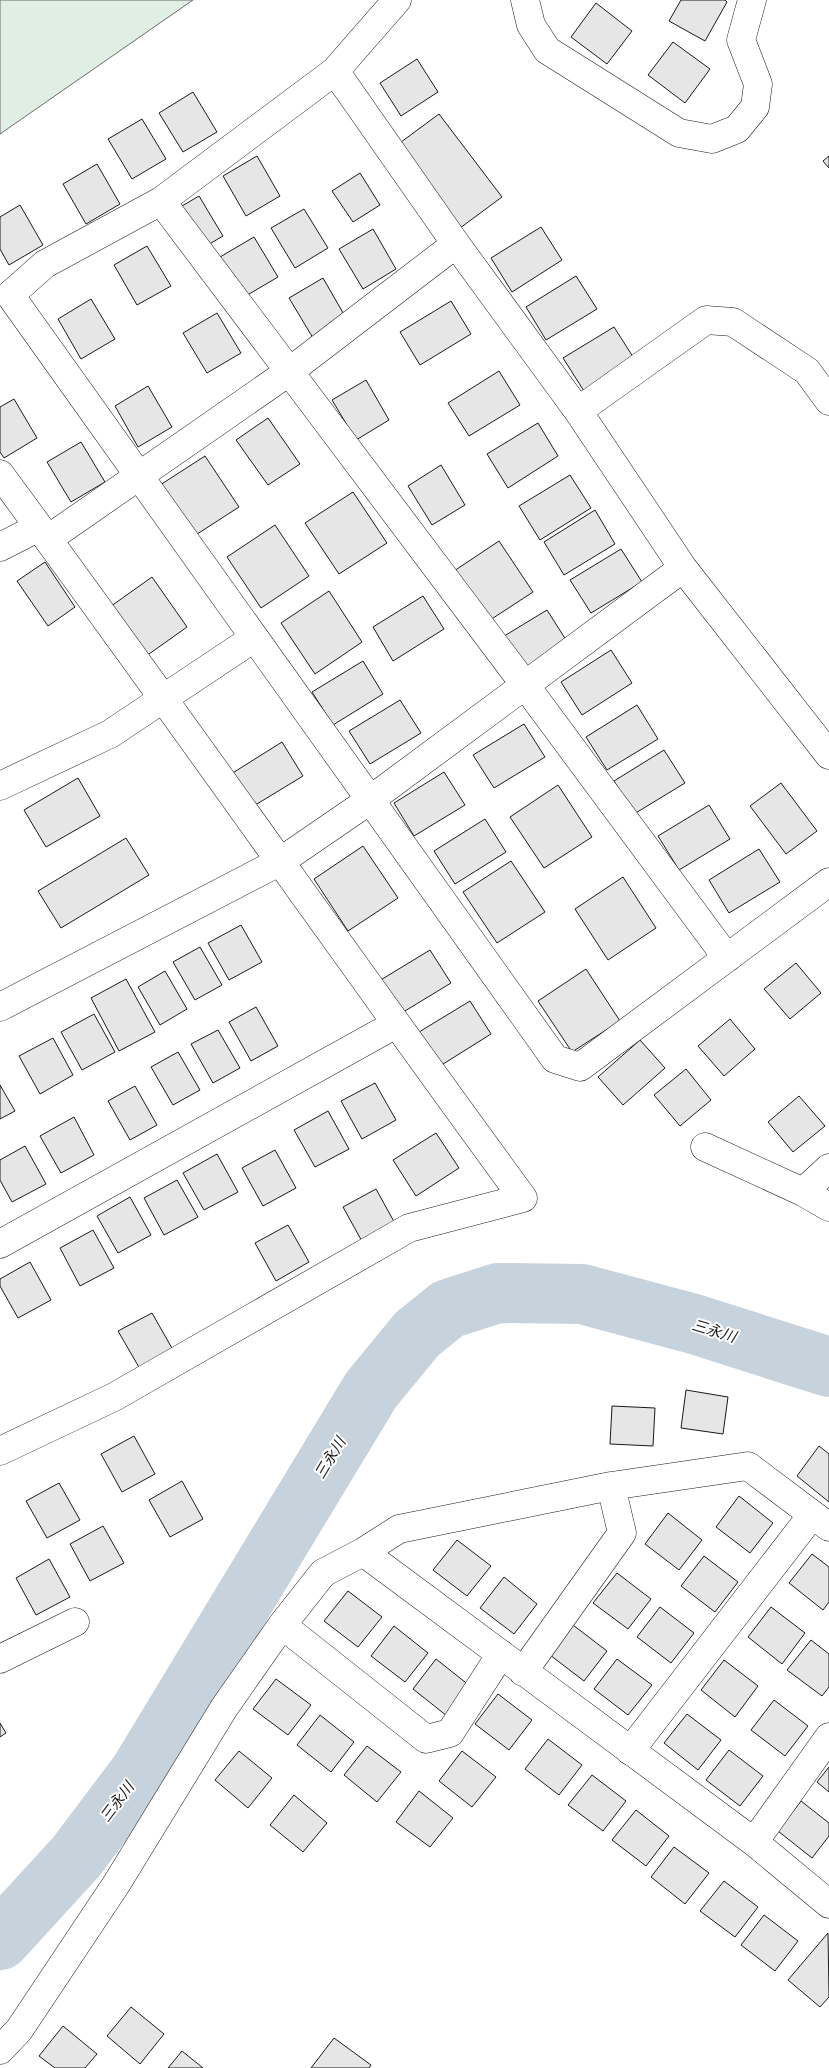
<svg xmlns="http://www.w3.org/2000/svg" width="829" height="2068" viewBox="0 0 829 2068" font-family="'Titillium Web','Noto Sans JP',sans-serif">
<rect width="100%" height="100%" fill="#fff"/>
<!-- green -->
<path fill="#e0efe3" stroke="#6a6a6a" d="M0,0H193L0,134Z"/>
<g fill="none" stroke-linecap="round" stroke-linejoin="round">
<!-- river -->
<path stroke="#c6d2dc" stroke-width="60" d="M0,1940L76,1857L140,1772L371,1390L417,1334L448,1309L498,1293L582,1294L694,1324L829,1367"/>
</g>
<!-- building -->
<path fill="#e6e6e6" stroke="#1a1a1a" d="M681,0H725L727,2L705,41L669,21Z
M596,3L632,31L607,64L571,37Z
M673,42L710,69L685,103L648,75Z
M417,59L438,92L401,116L380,83Z
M193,92L217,132L183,152L159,113Z
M439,114L502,197L456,231L393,148Z
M142,119L166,159L132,179L108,139Z
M257,156L280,196L246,216L223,176Z
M829,156V168L823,161Z
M97,164L120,204L86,224L63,184Z
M360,173L380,205L353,222L332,191Z
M199,196L223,236L189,256L165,216Z
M20,205L43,245L9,265L0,249V217Z
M304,209L328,248L295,268L271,228Z
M541,227L562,260L512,292L491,258Z
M373,229L396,269L363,289L339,249Z
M254,237L278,277L244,297L220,257Z
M147,246L171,286L137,305L114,265Z
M576,276L597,309L546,340L526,307Z
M323,278L346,318L313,338L289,298Z
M91,299L115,339L81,359L58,319Z
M451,301L471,334L420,365L400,332Z
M217,313L241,353L207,373L183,333Z
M614,327L635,360L584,391L563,358Z
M499,371L520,405L469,436L448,403Z
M366,380L389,420L356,440L332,400Z
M148,386L172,427L138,447L115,406Z
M14,399L37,438L4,458L0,452V407Z
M268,418L300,464L268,485L236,440Z
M538,423L558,456L508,488L487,454Z
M81,442L105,482L71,502L47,462Z
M205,456L239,507L191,538L157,487Z
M441,465L465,505L432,525L408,486Z
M570,475L591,508L540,540L519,506Z
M353,492L387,543L339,574L305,523Z
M595,510L615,544L564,575L544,542Z
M275,525L309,576L261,608L227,557Z
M499,541L533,592L484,624L451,573Z
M621,549L642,582L591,613L570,580Z
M45,562L75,607L48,626L17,581Z
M152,577L187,627L142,659L107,609Z
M329,591L362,642L315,674L281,623Z
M423,596L444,629L393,661L373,627Z
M547,610L568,643L517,675L496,641Z
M611,650L632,683L582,715L561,682Z
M363,661L383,694L333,725L312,692Z
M400,700L421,733L370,764L349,731Z
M637,705L658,739L607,770L586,737Z
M524,724L545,757L494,788L473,755Z
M282,742L303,776L252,807L231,774Z
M664,750L685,783L634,814L614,781Z
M444,772L465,805L414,836L394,803Z
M78,778L100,816L46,847L24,810Z
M781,783L817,831L786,854L750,806Z
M558,785L592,837L544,868L510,817Z
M709,805L730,839L679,870L658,836Z
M485,819L506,852L455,884L434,851Z
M126,838L149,875L61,928L38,891Z
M363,846L398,898L348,931L314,879Z
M759,849L780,882L729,913L709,880Z
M511,861L545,912L497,943L463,892Z
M623,877L656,928L608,960L575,909Z
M241,925L262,962L229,980L208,943Z
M200,947L222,985L195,1000L173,962Z
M430,950L451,983L400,1014L379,981Z
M796,963L821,993L790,1019L764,989Z
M586,969L620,1021L572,1052L538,1001Z
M165,971L187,1009L160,1025L138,987Z
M126,979L155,1032L119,1051L91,998Z
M470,1001L491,1034L440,1066L419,1032Z
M256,1007L278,1046L251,1061L229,1022Z
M94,1014L115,1052L82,1070L61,1032Z
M730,1019L755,1049L724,1076L698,1046Z
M218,1030L240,1068L213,1083L191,1044Z
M53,1038L73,1075L40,1094L19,1056Z
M640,1040L665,1068L623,1105L598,1077Z
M178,1052L200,1090L173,1105L151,1067Z
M686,1069L711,1100L680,1126L654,1095Z
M375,1083L396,1120L362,1139L341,1101Z
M0,1085L15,1111L0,1119Z
M135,1086L157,1125L130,1140L108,1101Z
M799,1096L825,1126L793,1152L768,1122Z
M328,1111L349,1149L315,1167L294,1130Z
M74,1117L94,1155L61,1173L40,1136Z
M436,1133L459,1168L416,1196L393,1160Z
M25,1146L46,1184L12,1202L0,1180V1160Z
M275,1150L296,1188L263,1206L242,1168Z
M217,1154L238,1192L204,1210L183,1173Z
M177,1180L198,1217L164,1235L144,1198Z
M376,1189L397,1227L364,1245L343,1207Z
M130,1197L151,1235L118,1253L97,1216Z
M288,1225L309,1262L276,1281L255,1243Z
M93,1230L114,1268L80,1286L60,1248Z
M30,1262L51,1300L18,1318L0,1286V1279Z
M152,1313L173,1350L140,1369L118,1331Z
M686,1390L728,1397L723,1434L681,1428Z
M612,1406L655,1408L653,1446L610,1444Z
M134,1436L155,1474L122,1492L101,1454Z
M819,1446L829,1454V1502L797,1476Z
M182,1481L203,1519L170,1537L149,1500Z
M59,1483L80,1520L47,1538L26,1501Z
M739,1496L773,1523L750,1553L716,1527Z
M668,1513L702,1540L679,1570L645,1544Z
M103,1526L124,1563L90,1581L70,1544Z
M457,1540L491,1566L467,1596L433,1570Z
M812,1554L829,1567V1602L823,1610L789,1583Z
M704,1556L738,1582L715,1612L681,1586Z
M49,1559L70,1597L36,1615L16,1578Z
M617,1573L651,1599L628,1629L593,1603Z
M504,1577L537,1604L514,1634L480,1608Z
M348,1591L382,1617L358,1647L324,1621Z
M660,1607L694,1633L671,1663L637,1637Z
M771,1607L805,1633L782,1664L748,1637Z
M573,1625L607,1651L584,1681L550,1655Z
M394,1626L428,1653L405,1682L371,1656Z
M811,1640L829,1654V1687L822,1696L787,1670Z
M436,1659L470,1686L447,1716L413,1689Z
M617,1659L652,1685L628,1715L594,1689Z
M724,1660L758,1686L735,1717L701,1690Z
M276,1679L311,1705L288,1735L253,1709Z
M498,1694L532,1720L509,1750L475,1724Z
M774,1700L808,1726L785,1756L751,1730Z
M687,1714L721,1740L698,1770L664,1743Z
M320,1715L354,1742L331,1772L297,1745Z
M0,1723L6,1733L0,1737Z
M548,1739L582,1765L559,1795L525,1769Z
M367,1746L401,1772L377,1802L344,1775Z
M729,1750L763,1776L740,1806L706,1780Z
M239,1751L272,1778L248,1808L215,1780Z
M462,1751L496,1777L472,1807L439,1781Z
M829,1767V1792L817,1782Z
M592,1775L626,1801L603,1831L568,1805Z
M419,1791L453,1818L430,1847L396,1822Z
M294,1795L327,1823L303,1852L270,1825Z
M801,1801L829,1823V1836L812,1858L778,1831Z
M636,1810L669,1836L646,1866L612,1840Z
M674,1847L709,1873L685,1904L651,1877Z
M724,1881L758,1907L735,1937L700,1911Z
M764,1915L798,1941L775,1971L741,1945Z
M828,1933L829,1997L820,2007L788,1980Z
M131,2007L164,2034L140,2064L107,2036Z
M63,2026L97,2054L85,2068H55L39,2056Z
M334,2038L371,2065L369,2068H311Z
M182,2051L203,2068H168Z"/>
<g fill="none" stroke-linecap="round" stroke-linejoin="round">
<defs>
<path id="street" d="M397,0L335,71L456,244L578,411L683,568L829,755
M525,0L531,25L547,50L679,133L712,139L737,129L755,107L758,84L741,40L752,0
M335,71L161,201L45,264L10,295L555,1059L580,1067L829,882
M161,201L525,685L727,958
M578,411L706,320L733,322L807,371L829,401
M0,474C177,714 347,958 523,1198L409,1228L114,1397L0,1451
M48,539L290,371L456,244
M0,547L39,527
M0,786L110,734L254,638
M0,1007L281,861L370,800L683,568
M705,1147L803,1192L829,1207
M803,1192L829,1168
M0,1244L396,1024
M363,1552L754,1842L829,1904
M282,1625L426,1739L450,1733L501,1654
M0,1659L75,1622
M523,1672L622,1533L611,1486
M630,1751L812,1515
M754,1842L829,1737
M0,2050L19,2030L117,1883L224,1708L282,1625L323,1573L363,1552L399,1529L611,1486L748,1466L829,1527"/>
</defs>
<!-- street casing -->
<use href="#street" stroke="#1a1a1a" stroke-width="29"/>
<!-- street -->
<use href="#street" stroke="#fff" stroke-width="28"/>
</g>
<g text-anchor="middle" stroke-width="4" stroke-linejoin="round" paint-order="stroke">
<!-- water labels -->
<g font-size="15" font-style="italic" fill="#1a1a1a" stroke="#fff">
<text transform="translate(714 1331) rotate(17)" y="5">三永川</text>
<text transform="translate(330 1458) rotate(-59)" y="5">三永川</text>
<text transform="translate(117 1802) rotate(-53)" y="5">三永川</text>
</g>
</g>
</svg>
